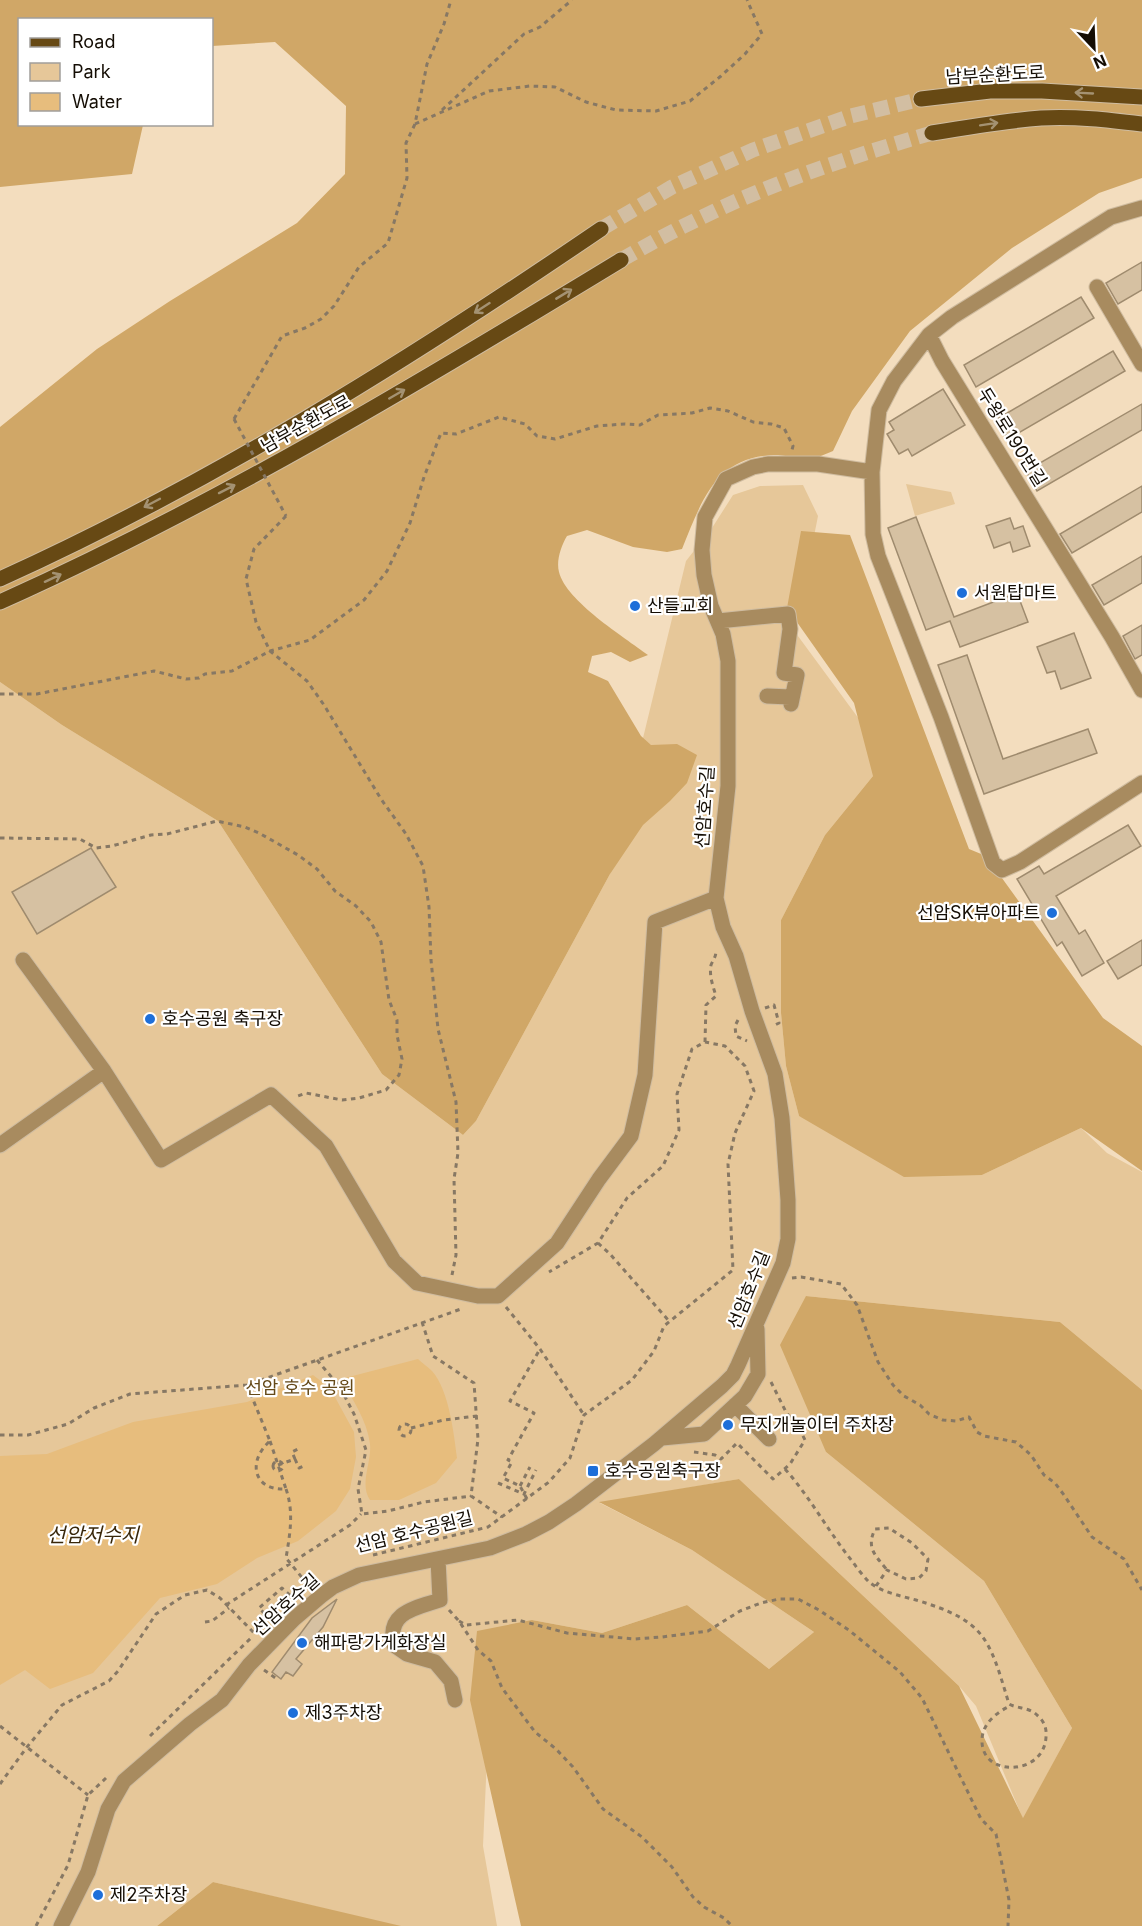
<svg xmlns="http://www.w3.org/2000/svg" width="1142" height="1926" viewBox="0 0 1142 1926" font-family="Inter,'Noto Sans KR',sans-serif">
<rect width="100%" height="100%" fill="#f3ddbe"/>
<!-- green -->
<path fill="#e6c799" d="M906,484L951,492L955,504L915,516Z
M803,485L818,516L795,632L873,738V776L825,835L781,920V1013L786,1066L799,1116L982,1175L1081,1128L1107,1153L1142,1172V1390L1060,1322L806,1296L826,1452L984,1581L1072,1728L1023,1819L976,1706L959,1686L739,1479L600,1503L692,1550L814,1632L769,1669L687,1605L602,1633L532,1620L489,1714L483,1846L497,1926H397L213,1882L157,1926H0V682L62,725L218,821L382,1074L463,1135L476,1121L610,874L686,561L712,528L733,495L760,486Z"/>
<!-- forest -->
<path fill="#d0a767" d="M0,0H1142V178L1099,193L1012,248L910,331L852,411L833,451C826,454 818,457 811,459C800,460 789,456 778,455C716,455 702,500 682,549L667,552L633,547L587,530L567,536C561,546 556,561 559,572C566,601 624,637 648,655L630,662L611,652L592,656L588,672L608,681L641,736L651,745L677,744L697,755L687,783L670,801L643,825L610,874L476,1121L463,1135L382,1074L218,821L62,725L0,682V427L97,349L170,301L297,223L345,174L346,106L275,42L212,46V20H20V124L143,125L132,174L0,187Z
M801,531L850,535L969,849L986,856L1103,1018L1142,1046V1171L1081,1128L982,1175L904,1177L799,1116L786,1066L781,1013V920L825,835L873,776L854,703L787,608Z
M806,1296L1060,1322L1142,1390V1926H521L470,1700L477,1631L532,1620L602,1633L687,1605L769,1669L814,1632L692,1550L599,1502L739,1479L959,1686L1023,1818L1072,1728L984,1581L826,1452L780,1345Z
M213,1882L401,1926H157Z"/>
<!-- water -->
<path fill="#e7bd7d" d="M418,1359C422,1363 428,1367 432,1371C449,1390 454,1434 457,1458L436,1483L399,1500H370C359,1484 372,1462 370,1444C367,1420 352,1399 341,1379Z
M313,1375L330,1388L354,1432L356,1457L350,1489L336,1511L298,1541L257,1558L217,1584L160,1598L93,1673L50,1689L25,1670L0,1685V1456L47,1454L133,1422L247,1402Z"/>
<!-- building -->
<path fill="#d6c1a2" stroke="#9f8b6e" stroke-width="1.5" d="M1142,262V290L1118,304L1106,283Z
M1081,297L1094,318L976,387L964,365Z
M1113,351L1125,371L1008,439L997,419Z
M943,389L965,425L912,456L908,449L899,454L887,434L894,430L889,422Z
M1142,404V430L1037,491L1026,471Z
M1142,486V512L1072,553L1060,534Z
M916,517L954,617L1017,593L1028,622L960,647L950,621L926,630L888,528Z
M1010,518L1014,529L1023,526L1030,546L1013,552L1010,542L994,548L986,526Z
M1142,556V583L1104,605L1092,585Z
M1142,625V655L1135,659L1123,636Z
M1074,633L1091,678L1061,689L1055,671L1047,673L1037,647Z
M967,655L1003,759L1088,729L1097,753L984,794L938,665Z
M1128,825L1141,846L1056,896L1079,934L1085,930L1104,963L1082,976L1062,942L1057,946L1017,879L1039,866L1044,874Z
M91,848L116,887L37,934L12,892Z
M1142,940V965L1118,979L1107,961Z
M337,1599L323,1627L296,1659L302,1664L293,1676L286,1672L281,1679L272,1672L312,1618Z"/>
<g fill="none" stroke-linecap="round" stroke-linejoin="round">
<!-- major-tunnel -->
<path stroke="#d2bea2" stroke-width="15" stroke-dasharray="15 8" stroke-linecap="butt" d="M601,229L672,187L753,150L851,116L921,99
M621,260C644,247 667,234 690,223C767,184 849,157 932,133"/>
<defs>
<path id="minor" d="M1097,287L1142,364
M929,335L952,317L1111,217L1142,208
M718,621L788,614L790,629L784,673L797,675L791,704L790,697L767,696
M1142,690L1112,637L942,361L929,335L894,381L879,410L872,472L873,534L878,556L941,717L993,863L1002,870L1020,862L1142,783
M23,960L104,1071L161,1160L271,1095L326,1146L394,1261L417,1283L478,1296H498L557,1243L599,1179L631,1136L645,1075L655,922L716,898
M0,1145L104,1071
M735,1405L769,1439
M662,1438L704,1434L745,1396L758,1374L757,1329
M438,1559L440,1600C416,1608 386,1612 394,1645L407,1654L435,1662L451,1681L455,1700
M61,1926L88,1872L108,1809L124,1781L190,1724L222,1700L249,1665L294,1619L321,1596L333,1587L359,1575L490,1548L526,1534L549,1522L576,1504L654,1444L722,1386L733,1375L738,1365L783,1263L788,1239V1200L782,1118L775,1074L752,1011L736,956L723,927L716,898L728,786V661L723,634L711,606L704,575L702,550L705,517L726,479L753,467L768,464H818L872,472"/>
<path id="major" d="M921,99L990,91H1042L1142,97
M932,133C968,127 1004,121 1041,118C1075,116 1109,120 1142,124
M0,579C212,483 409,360 601,229
M0,602C216,505 419,383 621,260"/>
</defs>
<!-- minor casing -->
<use href="#minor" stroke="#cfbca0" stroke-width="17"/>
<!-- major casing -->
<use href="#major" stroke="#cfbca0" stroke-width="17"/>
<!-- path -->
<path stroke="#877864" stroke-width="3" stroke-dasharray="4.5 4.5" stroke-linecap="butt" d="M442,110L524,34L540,27L572,0
M415,124L489,91L530,86L555,87L586,102L616,110L656,111L690,101L721,76L745,54L762,34L747,0
M234,419L282,336L305,328L321,319L334,306L359,267L388,243L407,178L406,143L415,124L427,64L444,24L451,0
M286,516L254,549L246,579L256,622L270,651L307,681L324,705L381,799L406,834L423,866L429,907L431,960L438,1029L456,1102L458,1153L454,1179L456,1255L452,1275
M0,694H37L154,671L186,679L199,678L205,674L232,671L270,651L310,640L364,600L387,571L410,523L424,477L441,433L456,434L499,417L525,424L537,436L555,439L597,426L625,424L640,425L658,415L692,413L710,408L728,411L753,422L771,424L784,428L793,446L792,450
M0,838L80,839L96,848L112,846L151,835L167,834L217,821L245,827L259,833L298,855L317,869L335,891L356,906L371,922L381,942L389,1000L397,1020V1035L402,1059L399,1075L386,1090L359,1098L342,1100L306,1093L295,1097
M765,1008L774,1005L779,1023L773,1026
M738,1020L735,1026L736,1036L747,1041
M705,1042L706,1005L716,996C713,986 709,976 711,965C713,960 716,957 716,951
M598,1243L610,1254L669,1321
M792,1278L801,1277L841,1284L857,1305L878,1362L893,1385L904,1396L920,1405L929,1414L943,1420L956,1421L969,1417L977,1432L984,1436L1016,1442L1031,1455L1044,1475L1055,1483L1064,1495L1092,1537L1124,1559L1142,1590
M506,1307L540,1349L584,1415
M422,1322L433,1356L474,1383L478,1439L471,1496L502,1517
M317,1360L340,1387L354,1414L366,1450L358,1489L362,1514L388,1511L424,1502L471,1496
M247,1385L270,1441
M399 1430a6 6 0 1 1 12 0a6 6 0 1 1-12 0Z
M411,1428L444,1420L477,1416
M0,1435H28L68,1424L94,1408L130,1394L247,1385L461,1309
M270,1441L286,1489C253,1491 247,1461 270,1441Z
M694,1452L715,1455L721,1459L737,1443L773,1479L790,1464L805,1440L800,1430L786,1412L771,1382
M295,1459L292,1452L298,1449
M273 1466a5 5 0 1 1 10 0a5 5 0 1 1-10 0Z
M278,1465L295,1459L299,1468L304,1466
M785,1469C810,1497 828,1531 852,1561C857,1568 863,1576 869,1582C881,1592 901,1596 916,1600C986,1621 989,1638 1009,1704C1018,1709 1030,1707 1038,1716C1044,1721 1047,1729 1046,1737C1044,1776 981,1778 982,1740C982,1724 997,1712 1010,1706
M498,1483L524,1494L536,1470
M520,1486L530,1467
M286,1489C294,1512 290,1534 286,1558L309,1586
M527,1499L520,1486L503,1478L512,1462L508,1460L534,1413L510,1401L540,1349
M373,1555L488,1527L549,1482L570,1458L584,1415L632,1380L654,1351L664,1326L733,1270L728,1164L735,1133L754,1091L745,1066L725,1046L705,1042L692,1049L677,1094L679,1130L663,1166L627,1198L598,1243L549,1272
M876,1586L887,1570L906,1579L919,1578L926,1571L928,1559L912,1543L889,1528L875,1529C866,1548 875,1555 887,1570
M226,1605L350,1525L361,1514
M449,1610L459,1621L478,1650L491,1661L502,1688L535,1732L556,1749L573,1767L603,1809L642,1837L672,1867L693,1897L704,1907L724,1918L732,1926
M271,1620L259,1608L282,1588L294,1599
M459,1621L466,1625L518,1620L567,1633L635,1639L662,1637L708,1631L740,1611L761,1603L779,1599H798L819,1610L850,1631L900,1672L922,1698L981,1819L996,1834L1009,1900L1008,1926
M205,1622L212,1621L229,1608
M264,1670L277,1679
M0,1726L88,1795
M150,1736L253,1636
M0,1784L27,1747L62,1705L109,1681L118,1671L156,1614L185,1595L207,1590L220,1598L255,1634
M36,1926L68,1865L88,1795L106,1778"/>
<!-- minor -->
<use href="#minor" stroke="#a88b5f" stroke-width="15"/>
<!-- major -->
<use href="#major" stroke="#674914" stroke-width="15"/>
<!-- path-bridge -->
<path stroke="#877864" stroke-width="3" stroke-dasharray="4.5 4.5" stroke-linecap="butt" d="M234,419L286,516"/>
</g>
<!-- one-way arrows -->
<defs><path id="oneway-shaft" d="M-6 0H5M1.5-3L5.5 0L1.5 3" fill="none" stroke-width="1.6" stroke-linecap="round" stroke-linejoin="round" transform="scale(1.5)"/></defs>
<g stroke="#a49272">
<use href="#oneway-shaft" transform="translate(1084 93) rotate(-177)"/>
<use href="#oneway-shaft" transform="translate(989 124) rotate(-9)"/>
<use href="#oneway-shaft" transform="translate(564 294) rotate(-31)"/>
<use href="#oneway-shaft" transform="translate(482 308) rotate(147)"/>
<use href="#oneway-shaft" transform="translate(397 394) rotate(-30)"/>
<use href="#oneway-shaft" transform="translate(227 489) rotate(-27)"/>
<use href="#oneway-shaft" transform="translate(152 503) rotate(152)"/>
<use href="#oneway-shaft" transform="translate(53 578) rotate(-25)"/>
</g>
<!-- markers -->
<g fill="#1e6fd9" stroke="#fff" stroke-width="2">
<circle cx="962" cy="593" r="6"/>
<circle cx="635" cy="606" r="6"/>
<circle cx="1052" cy="913" r="6"/>
<circle cx="150" cy="1019" r="6"/>
<circle cx="728" cy="1425" r="6"/>
<rect x="587" y="1465" width="12" height="12" rx="3"/>
<circle cx="302" cy="1643" r="6"/>
<circle cx="293" cy="1713" r="6"/>
<circle cx="98" cy="1895" r="6"/>
</g>
<g text-anchor="middle" stroke-width="4.5" stroke-linejoin="round" paint-order="stroke">
<!-- street labels -->
<g font-size="18" fill="#140d04" stroke="#fff">
<text transform="translate(995 75) rotate(-3)" y="6">남부순환도로</text>
<text transform="translate(306 424) rotate(-29)" y="6">남부순환도로</text>
<text transform="translate(1012 437) rotate(58)" y="6">두왕로190번길</text>
<text transform="translate(705 807) rotate(-86)" y="6">선암호수길</text>
<text transform="translate(749 1290) rotate(-68)" y="6">선암호수길</text>
<text transform="translate(414 1532) rotate(-14)" y="6">선암 호수공원길</text>
<text transform="translate(286 1605) rotate(-42)" y="6">선암호수길</text>
</g>
<!-- poi labels -->
<g font-size="18" fill="#140d04" stroke="#fff" text-anchor="start">
<text x="974" y="599">서원탑마트</text>
<text x="647" y="612">산들교회</text>
<text x="1040" y="919" text-anchor="end">선암SK뷰아파트</text>
<text x="162" y="1025">호수공원 축구장</text>
<text x="740" y="1431">무지개놀이터 주차장</text>
<text x="605" y="1477">호수공원축구장</text>
<text x="314" y="1649">해파랑가게화장실</text>
<text x="305" y="1719">제3주차장</text>
<text x="110" y="1901">제2주차장</text>
</g>
<!-- park labels -->
<g font-size="18" fill="#654918" stroke="#fff">
<text x="300" y="1394">선암 호수 공원</text>
</g>
<!-- water labels -->
<g font-size="20" font-style="italic" fill="#39270a" stroke="#fff">
<text x="93" y="1542">선암저수지</text>
</g>
</g>
<!-- legend -->
<rect x="18" y="18" width="195" height="108" fill="#ffffff" stroke="#a19e9b" stroke-width="1.5"/>
<rect x="30" y="38" width="30" height="9" fill="#674914" stroke="#a19e9b" stroke-width="1.5"/>
<text x="72" y="48" font-size="18" fill="#140d04">Road</text>
<rect x="30" y="63" width="30" height="18" fill="#e6c799" stroke="#a19e9b" stroke-width="1.5"/>
<text x="72" y="78" font-size="18" fill="#140d04">Park</text>
<rect x="30" y="93" width="30" height="18" fill="#e7bd7d" stroke="#a19e9b" stroke-width="1.5"/>
<text x="72" y="108" font-size="18" fill="#140d04">Water</text>
<!-- north arrow -->
<g transform="translate(1094 48) rotate(157)" stroke="#ffffff" stroke-width="4.5" paint-order="stroke">
<path d="M0-4.5L10 22L0 15L-10 22Z" fill="#140d04"/>
<text y="-9" font-size="16" font-weight="bold" text-anchor="middle" fill="#140d04">N</text>
</g>
</svg>
